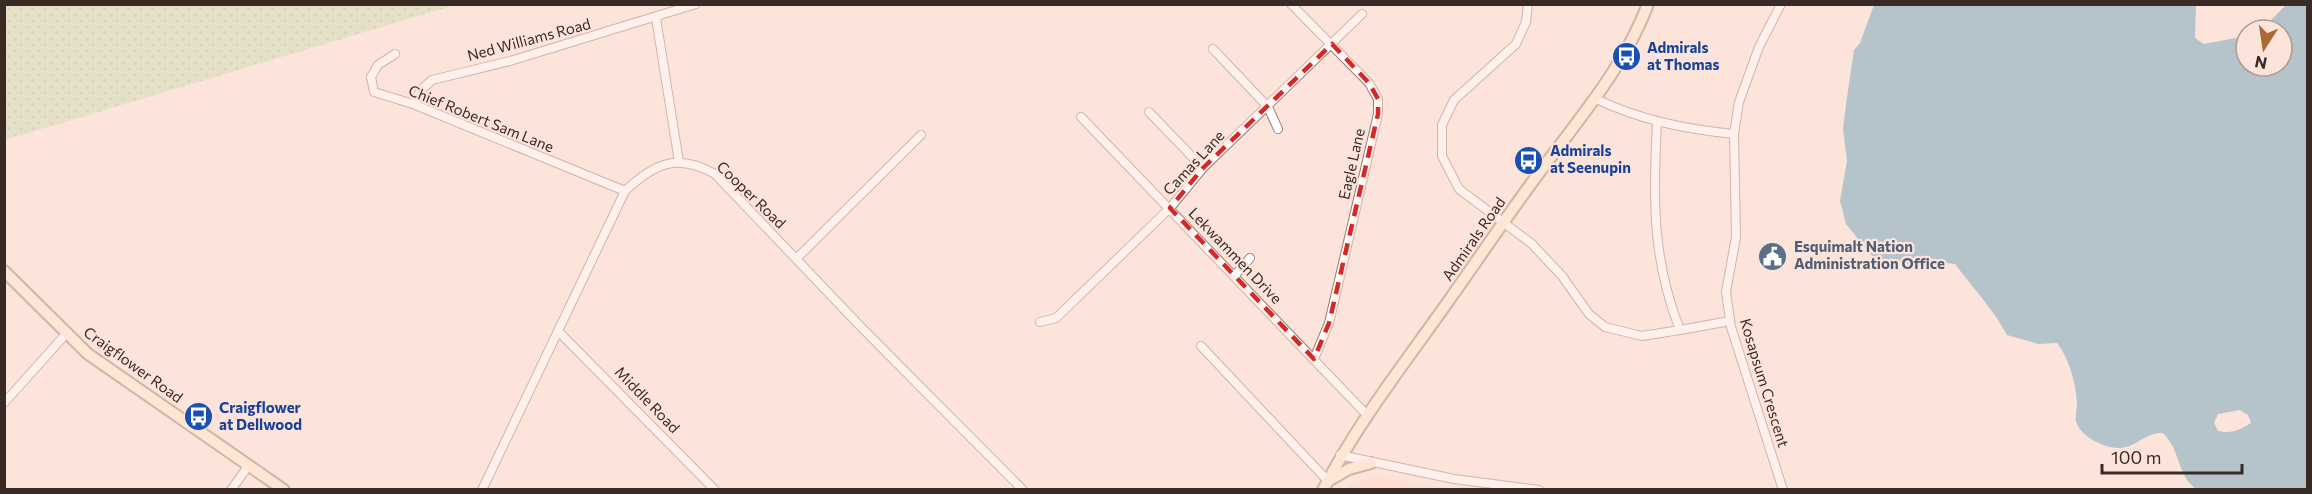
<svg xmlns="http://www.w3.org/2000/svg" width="2312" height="494" viewBox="0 0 2312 494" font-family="Commissioner,sans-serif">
<defs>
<pattern id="grass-dots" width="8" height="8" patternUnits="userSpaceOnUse" patternTransform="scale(1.5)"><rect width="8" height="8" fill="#c8dcb2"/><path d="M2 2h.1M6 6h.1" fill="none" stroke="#adbd99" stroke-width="1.8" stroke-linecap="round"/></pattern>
</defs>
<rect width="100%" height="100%" fill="#fde4db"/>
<!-- built -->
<path fill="#fed7c9" d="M1373,476L1447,489H1346L1350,484Z"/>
<!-- grass -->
<path fill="url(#grass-dots)" d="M5,4H455V5L5,140Z"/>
<!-- water -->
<path fill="#5d9eb9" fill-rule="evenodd" d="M1874,5H2196L2195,38L2204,44L2246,36V66H2282V30H2261L2286,5H2307V489H2196C2176,474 2181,450 2163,433C2146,432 2138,446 2121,448C2106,449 2080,437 2076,421C2075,416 2077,409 2077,403C2076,384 2069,358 2057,343L2038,344L2007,335C1993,309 1973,288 1955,264L1946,263L1921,270L1883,262L1872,256L1846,224L1840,201L1847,161L1843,129L1846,104L1854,50L1860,43ZM2240,410L2248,415L2251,423C2239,430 2232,434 2218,431L2214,423L2218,414Z"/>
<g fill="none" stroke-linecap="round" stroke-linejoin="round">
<defs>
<path id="minor" d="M1291,4L1369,83L1378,99V114L1329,323L1314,359
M1528,4L1526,22L1516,44L1454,100L1442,125V156L1459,189L1532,244L1562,276L1589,314L1605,327L1642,336L1680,330
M1781,4L1759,47L1739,102L1734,134L1736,237L1726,292L1731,327L1783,490
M656,18L679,162
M1213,49L1268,107L1278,129
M395,54L378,65L371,77L374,92L413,104L625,191
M1594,98C1640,120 1684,129 1734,134
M413,104L421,90L432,80L510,61L696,4
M1149,112L1203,168
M1081,117L1367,415
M1657,123C1653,198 1652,259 1680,330L1730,321
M796,259L921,135
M1235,275L1250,258
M1040,322L1056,318L1170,208L1203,168L1362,14
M558,331L715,490
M1201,346L1328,481
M4,403L66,334
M1340,455L1454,479L1539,490
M231,490L249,465
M482,490L625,191C655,163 677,153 715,174L862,328L1023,490"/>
<path id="secondary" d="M4,271L88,354L284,490
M1328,481L1349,469L1371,463
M1323,490C1359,420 1408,359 1452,296C1481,255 1509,213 1539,173C1578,120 1625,66 1648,4"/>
</defs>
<!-- minor casing -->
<use href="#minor" stroke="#9e7a6d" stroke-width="10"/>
<!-- secondary casing -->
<use href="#secondary" stroke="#9e7a6d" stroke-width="14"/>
<!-- minor -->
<use href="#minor" stroke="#fff" stroke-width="8"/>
<!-- secondary -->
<use href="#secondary" stroke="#fee8cd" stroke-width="10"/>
</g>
<!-- marked area -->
<path d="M0 0H2312V494H0ZM1332,44L1369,83L1378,99V114L1329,323L1314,359L1170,208L1203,168Z" fill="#fde4db" fill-opacity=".55" fill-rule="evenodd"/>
<path fill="none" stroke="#d62828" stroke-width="4.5" stroke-dasharray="12 8" stroke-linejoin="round" d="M1332,44L1369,83L1378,99V114L1329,323L1314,359L1170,208L1203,168Z"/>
<!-- icons -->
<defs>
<symbol id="bus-disc" viewBox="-11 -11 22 22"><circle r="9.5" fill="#1a4fb4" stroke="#fde4db"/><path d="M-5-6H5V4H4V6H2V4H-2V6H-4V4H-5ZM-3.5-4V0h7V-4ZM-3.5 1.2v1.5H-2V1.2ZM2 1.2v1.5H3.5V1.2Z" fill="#fff"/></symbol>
<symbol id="civic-disc" viewBox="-11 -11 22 22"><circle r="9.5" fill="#5c6f8a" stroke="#fde4db"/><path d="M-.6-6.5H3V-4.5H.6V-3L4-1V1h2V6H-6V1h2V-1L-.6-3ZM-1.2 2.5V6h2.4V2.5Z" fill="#fff"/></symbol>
</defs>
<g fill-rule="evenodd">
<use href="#bus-disc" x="1610" y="40" width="33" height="33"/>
<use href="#bus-disc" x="1512" y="144" width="33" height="33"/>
<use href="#civic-disc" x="1756" y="240" width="33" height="33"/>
<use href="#bus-disc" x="182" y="400" width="33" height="33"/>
</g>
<g text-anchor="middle" stroke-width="4.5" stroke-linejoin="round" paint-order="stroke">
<!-- street labels -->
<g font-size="15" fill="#392a25" stroke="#fde4db">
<text transform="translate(529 40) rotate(-15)" y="5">Ned Williams Road</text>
<text transform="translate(481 119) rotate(22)" y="5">Chief Robert Sam Lane</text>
<text transform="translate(1194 163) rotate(-47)" y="5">Camas Lane</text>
<text transform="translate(1352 164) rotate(-77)" y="5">Eagle Lane</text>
<text transform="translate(751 195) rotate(44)" y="5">Cooper Road</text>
<text transform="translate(1474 239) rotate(-55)" y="5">Admirals Road</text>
<text transform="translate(1235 256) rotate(46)" y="5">Lekwammen Drive</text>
<text transform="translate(133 365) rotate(36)" y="5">Craigflower Road</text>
<text transform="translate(1764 383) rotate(73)" y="5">Kosapsum Crescent</text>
<text transform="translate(647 400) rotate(46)" y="5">Middle Road</text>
</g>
<!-- transit labels -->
<g font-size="15" font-weight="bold" fill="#164399" stroke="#fde4db" text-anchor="start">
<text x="1647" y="53">Admirals<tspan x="1647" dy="17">at Thomas</tspan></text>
<text x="1550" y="156">Admirals<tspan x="1550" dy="17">at Seenupin</tspan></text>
<text x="219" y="413">Craigflower<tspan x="219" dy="17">at Dellwood</tspan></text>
</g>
<!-- service labels -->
<g font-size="15" font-weight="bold" fill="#4e5e75" stroke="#fde4db" text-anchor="start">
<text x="1794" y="252">Esquimalt Nation<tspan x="1794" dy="17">Administration Office</tspan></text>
</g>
</g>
<!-- border -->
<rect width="2312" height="494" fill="none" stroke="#392a25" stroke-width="12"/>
<!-- north arrow -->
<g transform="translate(2264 48) rotate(192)"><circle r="28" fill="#fde4db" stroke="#af9a92" stroke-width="1.5"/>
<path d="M0-4.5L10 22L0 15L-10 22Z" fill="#ab6935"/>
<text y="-9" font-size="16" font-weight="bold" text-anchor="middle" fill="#392a25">N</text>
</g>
<!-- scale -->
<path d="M2102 464v9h140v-9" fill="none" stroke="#392a25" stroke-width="3"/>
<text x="2111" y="464" font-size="18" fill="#392a25" stroke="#fde4db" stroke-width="4.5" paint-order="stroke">100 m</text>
</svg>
